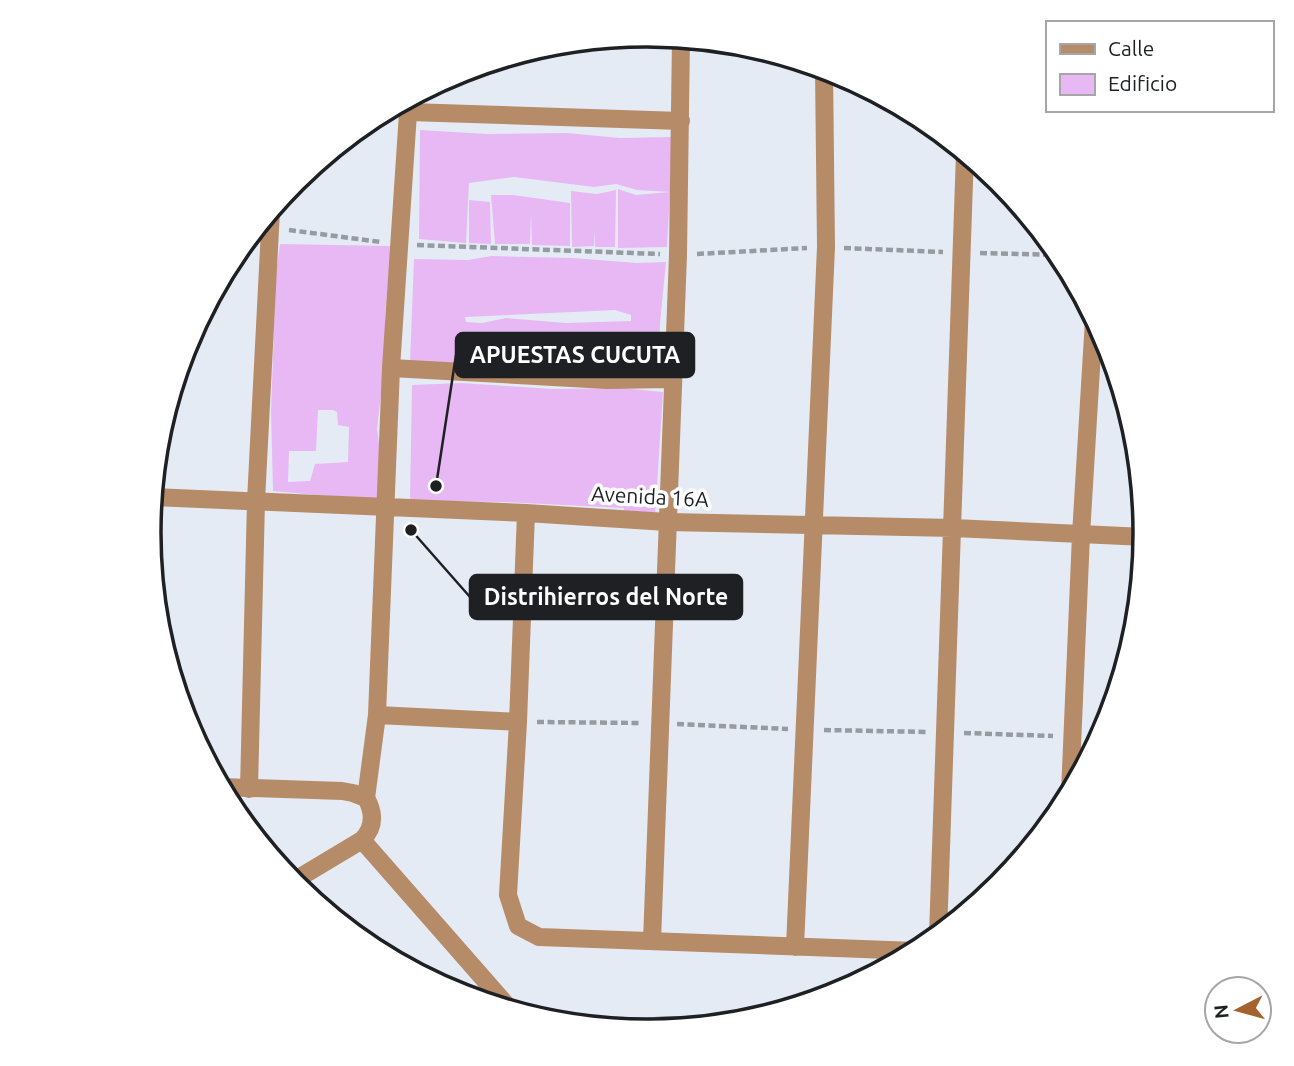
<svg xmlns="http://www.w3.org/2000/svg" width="1294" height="1066" viewBox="0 0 1294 1066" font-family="Ubuntu,sans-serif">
<rect width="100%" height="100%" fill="#e5ebf5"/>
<!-- building -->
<path fill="#e8b8f5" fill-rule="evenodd" d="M420,130L487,134L567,133L620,138L672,137L670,192L667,247L618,248V189L636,195L670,192L637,190L616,184L594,187L514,177L469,183L466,243L419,239Z
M616,190L615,247H595V229L594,246L572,247L571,191L597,194Z
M491,195H513L570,203V246L532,245L531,214L530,244H495Z
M469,200L490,202L491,244L469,243Z
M280,244L391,246L385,317V360L377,429L380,450L379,498H347L273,491L271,411L276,273ZM318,410H333L337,412L338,425L349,427L348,462L315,464L310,481L288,482L289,451H316Z
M491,256L573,258L637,263L666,262L660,323L659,369L567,368L504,362L466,364L410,362L414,259L468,260ZM615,310L631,315V321L566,323L506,318L482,323L466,322L465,317Z
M461,383L552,389L622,388L663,392L655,516L624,515V508L503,502L410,501L412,385Z"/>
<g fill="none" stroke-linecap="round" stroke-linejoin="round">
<!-- path -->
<path stroke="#969ba2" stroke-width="4.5" stroke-dasharray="7 3.5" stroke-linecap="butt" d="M289,230L381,242
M417,245L660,254
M844,248L943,252
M980,253L1060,255
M697,254L807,248
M537,722L641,723
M677,724L788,729
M824,730L928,732
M964,733L1053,736"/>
<!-- minor -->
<path stroke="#b58b68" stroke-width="18" d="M409,112L681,121
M391,368L607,380L672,379
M153,497L526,513L667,522L954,528L1145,537
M526,513L518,722L508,895L518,926L539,937L916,951
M377,715L518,722
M249,789L256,501L271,210
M1070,793L1081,535L1094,319
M366,798L377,715L391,368L409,98
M362,840L511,1010
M938,935L965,153
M652,941L678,255L681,38
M795,947L826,247L824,69"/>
<!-- tertiary -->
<path stroke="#b58b68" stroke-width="18" d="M221,787L342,791L353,793L366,798C375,814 374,828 362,840L292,882"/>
</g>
<g text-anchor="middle" stroke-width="7" stroke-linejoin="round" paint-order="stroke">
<!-- street labels -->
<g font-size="21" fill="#1e2023" stroke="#fff">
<text transform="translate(650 497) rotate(3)" y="7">Avenida 16A</text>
</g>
</g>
<!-- crop -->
<path d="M0 0H1294V1066H0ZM161 533a486 486 0 1 1 972 0a486 486 0 1 1-972 0Z" fill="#fff" fill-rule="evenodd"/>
<path fill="none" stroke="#1e2023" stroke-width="3.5" d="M161 533a486 486 0 1 1 972 0a486 486 0 1 1-972 0Z"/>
<!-- callouts -->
<path fill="none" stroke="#1e2023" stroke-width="2.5" d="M436 486L456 355M411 530L470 597"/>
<g fill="#1e2023" stroke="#fff" stroke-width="2.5">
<circle cx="436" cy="486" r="7"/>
<circle cx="411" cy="530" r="7"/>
</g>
<g fill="#1e2023" stroke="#1e2023" stroke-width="2.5">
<rect x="456" y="333" width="238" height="44" rx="7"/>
<rect x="470" y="575" width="272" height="44" rx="7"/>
</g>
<g font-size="23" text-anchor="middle" font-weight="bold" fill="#fff">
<text x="575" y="363">APUESTAS CUCUTA</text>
<text x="606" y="605">Distrihierros del Norte</text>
</g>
<!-- legend -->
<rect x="1046" y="21" width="228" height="91" fill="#ffffff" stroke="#a5a6a7" stroke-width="2"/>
<rect x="1060" y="44" width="35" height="10" fill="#b58b68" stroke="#a5a6a7" stroke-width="2"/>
<text x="1108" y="56" font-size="21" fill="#1e2023">Calle</text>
<rect x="1060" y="74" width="35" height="21" fill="#e8b8f5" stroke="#a5a6a7" stroke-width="2"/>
<text x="1108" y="91" font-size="21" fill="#1e2023">Edificio</text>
<!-- north arrow -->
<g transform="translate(1238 1010) rotate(264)"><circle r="33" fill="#ffffff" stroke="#a5a6a7" stroke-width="2"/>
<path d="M0-5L12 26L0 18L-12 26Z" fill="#a4632e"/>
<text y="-10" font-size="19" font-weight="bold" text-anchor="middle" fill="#1e2023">N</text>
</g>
</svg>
